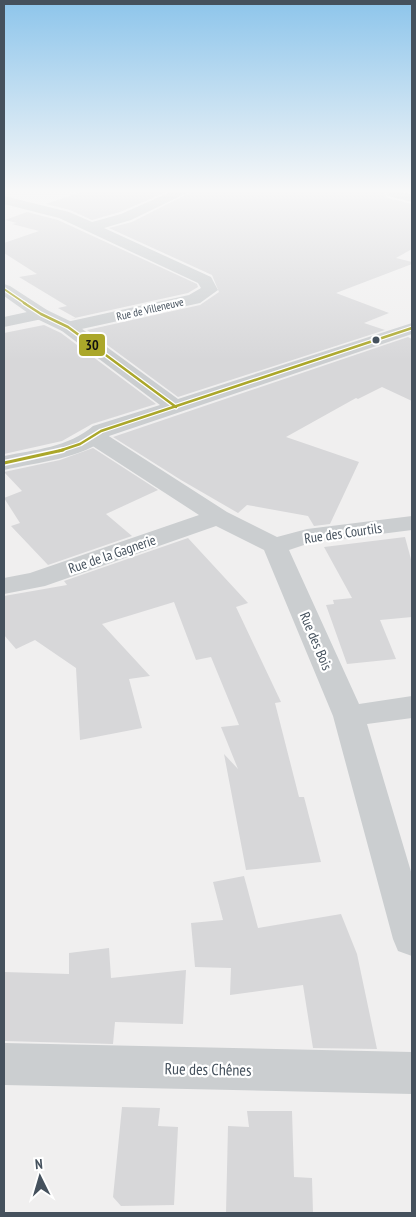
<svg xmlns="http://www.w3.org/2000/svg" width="416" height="1217" viewBox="0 0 416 1217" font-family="'PT Sans Narrow',sans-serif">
<rect width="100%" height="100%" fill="#f0efef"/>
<!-- building -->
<path fill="#d7d7d9" d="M86,190H171L120,212L92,220L70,210L46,204Z
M195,190H386L384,194L388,198L412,204V249L396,258L412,262V264L336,293L389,313L364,323L385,330L178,397L87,330L200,305L219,292L212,275L109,228L132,222Z
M27,212L58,220L197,284L198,287L188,293L70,319L76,318L58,308L67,306L19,277L37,274L4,253V243L39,231L12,224L17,223L5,220Z
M44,325L61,333L156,404L92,424L62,441L4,454V333Z
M408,337L412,339V401L382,387L358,399L356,398L286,437L359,462L330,524L314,526L308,516L247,505L238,513L181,480L113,437Z
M93,448L158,490L106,514L132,536L48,565L11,526L20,523L4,498L22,491L4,472L60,460Z
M405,537L412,563V617L380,620L396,659L347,664L326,605L334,604L333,600L352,598L324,547Z
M188,538L248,603L236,607L281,702L275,703L299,797H304L321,862L246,870L224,754L238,769L221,727L239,725L211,657L196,660L174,602L102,624L150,676L129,679L142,728L80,740L76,668L35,640L16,649L4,635V596L67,585L64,581Z
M244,876L258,928L341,914L357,954L377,1049L313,1048L303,985L230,995L231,968L195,967L191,923L223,920L213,882Z
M109,948L111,978L186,970L183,1024L115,1022L113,1044L4,1041V972L69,974V953Z
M122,1107L160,1108L158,1126L178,1127L174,1205L121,1206L113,1197Z
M247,1111H292L294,1177L312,1178L313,1213H226L228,1126L249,1127Z"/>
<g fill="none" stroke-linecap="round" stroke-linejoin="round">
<!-- minor -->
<path fill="#cbced0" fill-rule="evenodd" d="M175,190H193L131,220L104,228L211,277L218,290L200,303L68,332L62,331L59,327L62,323L189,295L201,288L198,283L59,218L4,204V196L69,212L92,222L121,214Z
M388,190L412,194V202L388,196L386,193Z
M41,309L47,310L50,314L47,318L4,327V317Z
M96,432L104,433L227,512L277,537L307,529L412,516V530L310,543L289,550L359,704L412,696V718L367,724L412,875V956L398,951L393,939L333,716L264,550L216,526L45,586L4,594V578L30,573L199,515L88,443L85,438L88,433Z
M4,1043L412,1052V1094L4,1085Z"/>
<!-- tertiary -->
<path fill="#cbced0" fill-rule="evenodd" d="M4,284L10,286L47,310L74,323L178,399L412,323V334L109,436C82,459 38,462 4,470V456C34,450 69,447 93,426L160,405L62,331L35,318L4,296Z"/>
<defs>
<path id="bus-1-far2" d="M4,289L26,304"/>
<path id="bus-1-far1" d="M24,303L41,314L68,327L176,407
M59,451L80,444L101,431L412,328"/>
<path id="bus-1" d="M4,463L63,450"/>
</defs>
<!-- bus-1-far2 casing -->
<use href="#bus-1-far2" stroke="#fff" stroke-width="4"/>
<!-- bus-1-far1 casing -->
<use href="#bus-1-far1" stroke="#fff" stroke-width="5"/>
<!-- bus-1 casing -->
<use href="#bus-1" stroke="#fff" stroke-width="6"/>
<!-- bus-1-far2 -->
<use href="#bus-1-far2" stroke="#aba72a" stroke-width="2"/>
<!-- bus-1-far1 -->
<use href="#bus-1-far1" stroke="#aba72a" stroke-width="2.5"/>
<!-- bus-1 -->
<use href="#bus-1" stroke="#aba72a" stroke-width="3"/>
</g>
<!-- sky -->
<linearGradient id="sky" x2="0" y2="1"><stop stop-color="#8dc5eb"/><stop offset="0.53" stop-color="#f8f8f8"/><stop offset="1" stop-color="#f8f8f8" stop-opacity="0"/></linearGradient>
<rect width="416" height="360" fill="url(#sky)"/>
<!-- markers -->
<circle fill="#45515d" stroke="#fff" stroke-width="2" cx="376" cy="340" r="4.5"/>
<g text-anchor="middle" stroke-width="4.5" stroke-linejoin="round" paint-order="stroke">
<!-- far-street labels -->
<g font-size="11" fill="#45515d" stroke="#fff">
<text transform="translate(150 309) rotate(-13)" y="4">Rue de Villeneuve</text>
</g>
<!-- street labels -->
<g font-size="14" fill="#45515d" stroke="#fff">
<text transform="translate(343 533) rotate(-8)" y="5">Rue des Courtils</text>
<text transform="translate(112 554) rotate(-19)" y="5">Rue de la Gagnerie</text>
<text transform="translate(316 641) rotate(67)" y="5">Rue des Bois</text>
</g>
<!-- near-street labels -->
<g font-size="16" fill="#45515d" stroke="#fff">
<text transform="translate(208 1069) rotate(1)" y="6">Rue des Chênes</text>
</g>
</g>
<rect stroke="#fff" stroke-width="2" x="78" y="333" width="28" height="24" rx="5" fill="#aba72a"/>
<g font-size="14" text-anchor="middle" font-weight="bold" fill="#111">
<text x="92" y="350">30</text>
</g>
<!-- border -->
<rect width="416" height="1217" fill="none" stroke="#45515d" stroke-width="10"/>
<!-- north arrow -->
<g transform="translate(40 1177) rotate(355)" stroke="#ffffff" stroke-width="4" paint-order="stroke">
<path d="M0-4L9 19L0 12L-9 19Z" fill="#45515d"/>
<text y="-8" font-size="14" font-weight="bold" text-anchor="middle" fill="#45515d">N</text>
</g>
</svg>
